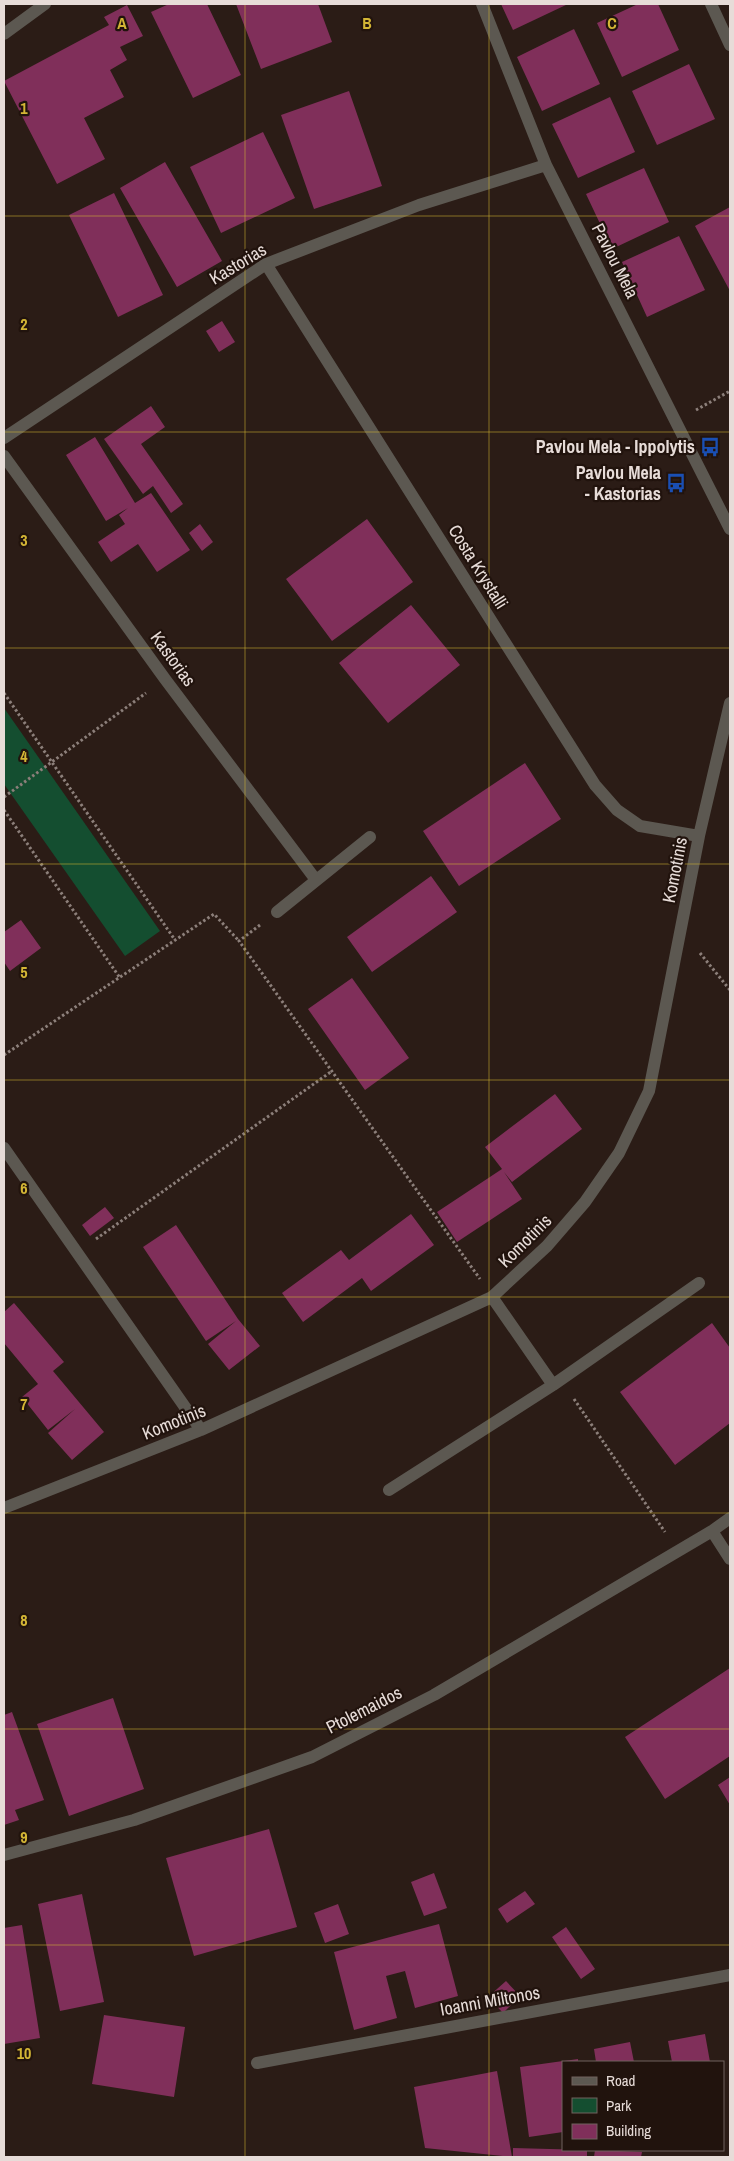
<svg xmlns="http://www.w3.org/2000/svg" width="734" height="2161" viewBox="0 0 734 2161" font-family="'Archivo Narrow',sans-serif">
<rect width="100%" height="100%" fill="#2b1c16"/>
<!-- green -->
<path fill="#144e30" d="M4,708L160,931L125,956L4,784Z"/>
<!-- building -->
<path fill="#802f5a" d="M169,4H207L241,75L193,98L151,12Z
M236,4H318L332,42L261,69Z
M501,4H568L513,30Z
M638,4H658L679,50L622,77L597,23Z
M127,5L143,36L120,47L127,60L110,70L124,97L84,118L105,159L57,184L4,81L109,25L104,17Z
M574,29L600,84L542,111L517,57Z
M689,64L715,119L657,145L632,91Z
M349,91L382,186L314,209L281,115Z
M610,97L635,152L578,178L552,124Z
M263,132L295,198L221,233L190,167Z
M165,162L222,261L177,287L120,188Z
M644,168L669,222L612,249L586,194Z
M114,193L163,295L118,317L69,215Z
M730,207V291L695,226Z
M679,236L705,290L647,317L622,262Z
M222,321L235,342L219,352L206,331Z
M151,406L165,427L141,444L183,504L171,513L153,486L143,494L104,439Z
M95,437L135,503L151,493L190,550L157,572L138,544L111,562L98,542L125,524L119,515L128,508L106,521L66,455Z
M367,519L413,582L332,641L286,579Z
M200,524L213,542L202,551L189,533Z
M411,605L460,665L388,723L339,663Z
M525,763L561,819L459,886L423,831Z
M431,876L457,912L372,972L347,937Z
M21,920L41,948L10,971L4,962V932Z
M352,978L409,1058L365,1090L308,1009Z
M555,1094L582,1129L512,1182L504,1172L522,1199L457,1242L437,1212L502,1169L485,1147Z
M105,1207L114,1218L90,1236L82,1225Z
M411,1214L434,1245L371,1291L362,1278L303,1322L282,1293L341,1250L349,1260Z
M176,1225L238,1319L260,1346L229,1370L208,1344L236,1321L206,1341L143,1247Z
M14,1303L64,1362L53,1371L104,1432L72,1460L48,1433L75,1409L48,1430L22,1397L38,1384L4,1343V1312Z
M712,1323L730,1348V1423L675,1465L620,1392Z
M730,1668V1756L665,1799L625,1737Z
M113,1698L144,1789L69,1816L37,1724Z
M12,1712L44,1800L15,1810L19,1820L4,1825V1715Z
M730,1777V1805L718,1785Z
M269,1829L297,1927L194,1956L166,1858Z
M434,1873L447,1908L424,1916L411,1882Z
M525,1891L535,1904L507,1923L498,1909Z
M82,1894L104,2002L60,2011L38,1904Z
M338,1904L349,1934L325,1943L314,1913Z
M439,1924L458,1996L415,2008L405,1971L386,1976L397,2018L354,2030L334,1952Z
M22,1925L40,2038L4,2044V1928Z
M566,1927L595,1969L581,1979L552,1937Z
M506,1981L520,1996L503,2013L488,1997Z
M104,2015L185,2027L174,2097L92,2084Z
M705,2034L710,2062H672L668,2041Z
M630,2042L634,2062H596L594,2049Z
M578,2059V2062H564V2061Z
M563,2061V2132L529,2137L520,2067Z
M497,2071L512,2157L425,2148L414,2087Z
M513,2148L587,2150V2157H513Z
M595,2150L642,2152L641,2157H594Z"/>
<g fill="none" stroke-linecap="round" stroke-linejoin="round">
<!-- path -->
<path stroke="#8c7f7a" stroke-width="3" stroke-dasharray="2.5 2.5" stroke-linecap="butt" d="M696,410L730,391
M4,693L175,940
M4,797L146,693
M4,810L120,978
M260,925L239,941L480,1279
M700,953L730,990
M4,1055L214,914L239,941
M96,1239L332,1071
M574,1399L665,1532"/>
<!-- street -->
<path stroke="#5c5851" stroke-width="12" d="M482,4L546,165L730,529
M711,4L730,45
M4,34L45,4
M266,264L595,785L617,810L640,826L699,836
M4,438L266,264L419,205L546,165
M4,456L165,679L316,880
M277,912L370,837
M4,1148L201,1430
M492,1297L553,1385
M389,1490L553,1385L699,1283
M4,1508L201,1430L492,1297L547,1246L585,1202L619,1153L649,1091L699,836L730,703
M712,1531L730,1559
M4,1855L134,1820L312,1757L434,1695L712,1531L730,1518
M257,2063L730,1975"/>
</g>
<!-- grid -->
<path fill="none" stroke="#d4b635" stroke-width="1" stroke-opacity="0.55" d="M245,4V2157M489,4V2157M4,216H730M4,432H730M4,648H730M4,864H730M4,1080H730M4,1297H730M4,1513H730M4,1729H730M4,1945H730"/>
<!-- icons -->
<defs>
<symbol id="bus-bare" viewBox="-9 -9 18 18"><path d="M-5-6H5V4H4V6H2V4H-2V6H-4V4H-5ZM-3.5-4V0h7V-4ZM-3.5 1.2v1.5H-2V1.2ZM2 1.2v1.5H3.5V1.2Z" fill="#1a4fb4" stroke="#21130d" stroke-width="2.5" paint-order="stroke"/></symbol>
</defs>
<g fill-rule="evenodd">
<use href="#bus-bare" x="696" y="433" width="28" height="28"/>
<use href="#bus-bare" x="662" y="469" width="28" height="28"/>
</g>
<g text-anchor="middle" stroke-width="4.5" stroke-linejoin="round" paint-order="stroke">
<!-- street labels -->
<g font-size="18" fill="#e7dcd8" stroke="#21130d">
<text transform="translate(615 261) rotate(63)" y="6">Pavlou Mela</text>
<text transform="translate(238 264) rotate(-31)" y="6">Kastorias</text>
<text transform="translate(478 567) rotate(58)" y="6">Costa Krystalli</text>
<text transform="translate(173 659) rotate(54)" y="6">Kastorias</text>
<text transform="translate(675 870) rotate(-79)" y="6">Komotinis</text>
<text transform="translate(525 1241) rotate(-45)" y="6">Komotinis</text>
<text transform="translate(174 1422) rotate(-22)" y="6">Komotinis</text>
<text transform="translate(364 1710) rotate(-27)" y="6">Ptolemaidos</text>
<text transform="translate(490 2001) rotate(-10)" y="6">Ioanni Miltonos</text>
</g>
<!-- poi labels -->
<g font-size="18" font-weight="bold" fill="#e7dcd8" stroke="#21130d" text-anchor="end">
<text x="695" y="453">Pavlou Mela - Ippolytis</text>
<text x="661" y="479">Pavlou Mela<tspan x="661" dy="21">- Kastorias</tspan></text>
</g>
</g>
<g font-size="16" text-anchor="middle" font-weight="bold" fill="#d4b635" stroke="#21130d" stroke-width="4.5" stroke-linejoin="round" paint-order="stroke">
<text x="122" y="29">A</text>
<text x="367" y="29">B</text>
<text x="612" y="29">C</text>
<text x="24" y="114">1</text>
<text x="24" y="330">2</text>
<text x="24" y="546">3</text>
<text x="24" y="762">4</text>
<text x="24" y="978">5</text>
<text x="24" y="1194">6</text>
<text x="24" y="1410">7</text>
<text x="24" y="1626">8</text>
<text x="24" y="1843">9</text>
<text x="24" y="2059">10</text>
</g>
<!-- border -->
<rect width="734" height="2161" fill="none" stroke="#e7dcd8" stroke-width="10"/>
<!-- legend -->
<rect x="562" y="2061" width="162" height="90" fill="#21130d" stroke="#70635e"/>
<rect x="572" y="2077" width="25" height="8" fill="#5c5851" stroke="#70635e"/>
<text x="606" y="2086" font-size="15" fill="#e7dcd8">Road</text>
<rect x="572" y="2098" width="25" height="15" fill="#144e30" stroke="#70635e"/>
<text x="606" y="2111" font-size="15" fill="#e7dcd8">Park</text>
<rect x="572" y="2124" width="25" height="15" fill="#802f5a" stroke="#70635e"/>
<text x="606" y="2136" font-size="15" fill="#e7dcd8">Building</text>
</svg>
